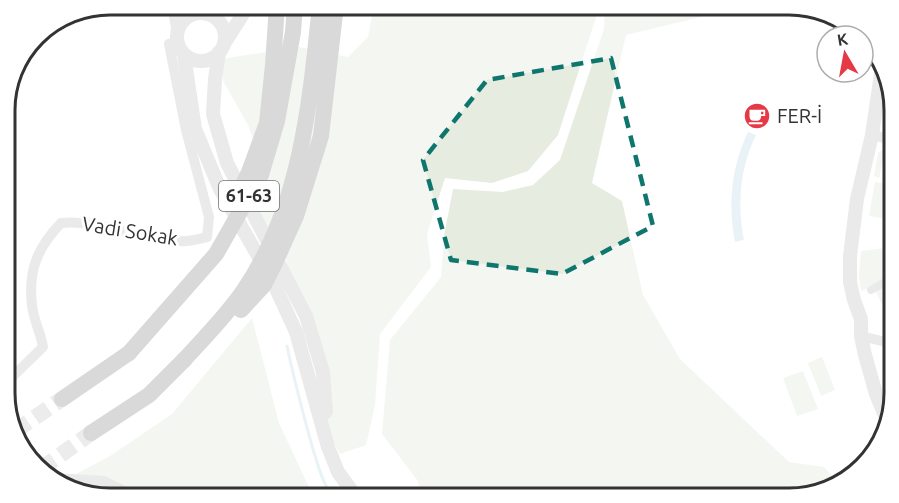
<svg xmlns="http://www.w3.org/2000/svg" width="899" height="503" viewBox="0 0 899 503" font-family="Ubuntu,sans-serif">
<rect width="100%" height="100%" fill="#fff"/>
<!-- green -->
<path fill="#e6ecdf" d="M374,5H600L558,135L528,171L492,183L445,178L427,234L431,267L380,334L375,405L366,445L340,454L333,441L285,256L248,213L254,141L248,125L223,81L221,59L299,47L348,57L368,37Z
M605,5H717L701,17L626,35L592,183L622,201L643,295L680,359L789,462L824,467L840,485L796,498H421L418,481L382,434L390,340L441,277L444,236L453,189L503,192L533,185L560,160L604,29Z
M885,148L894,150V153L886,159L883,158L879,178L874,176L878,153Z
M875,182L892,185L886,219L869,216Z
M894,247V329L873,286L861,291L859,275L861,251Z
M252,318L279,423L314,498H109L57,484L110,456L172,414Z
M822,357L835,390L821,396L808,363Z
M803,371L818,409L797,416L783,378Z"/>
<!-- water -->
<path fill="#cfe2ee" d="M748,132L756,135C740,168 737,204 744,240L735,242C728,204 731,168 748,132Z"/>
<g fill="none" stroke-linecap="round" stroke-linejoin="round">
<!-- stream -->
<path stroke="#cfe2ee" stroke-width="3" d="M287,346C294,380 303,413 312,446C318,465 322,482 333,498"/>
<!-- primary-tunnel -->
<path stroke="#d6d6d6" stroke-width="16" stroke-dasharray="16 8" stroke-linecap="butt" d="M15,431L62,399
M41,469L91,433"/>
<!-- pedestrian -->
<path stroke="#d0d0d0" stroke-width="8" d="M871,290L894,277"/>
<!-- minor -->
<path stroke="#d0d0d0" stroke-width="10" d="M172,5L177,33
M199,5L206,14
M872,135L894,140
M861,336L894,344
M5,384L43,347C41,333 33,319 32,305C28,271 37,248 61,223C102,219 139,241 180,241C189,242 198,239 207,237L209,217L186,130L169,44L177,41
M42,471L54,478L104,481L138,498"/>
<!-- tertiary -->
<path stroke="#d0d0d0" stroke-width="14" d="M177 37a24 24 0 1 1 48 0a24 24 0 1 1-48 0Z
M206,14L222,5
M224,44L243,14L246,5
M219,52L215,79L213,114L227,163L306,316L323,372L326,412
M184,55L195,129L220,189L274,284L296,332L328,447L338,472L357,498
M882,67L872,135L857,199L850,256V282L854,300L861,319V336L865,355L876,394L888,423"/>
<!-- primary -->
<path stroke="#ababab" stroke-width="16" d="M62,399L129,353
M91,433L149,395L184,360"/>
<!-- primary-bridge -->
<path stroke="#ababab" stroke-width="16" d="M235,201L249,172L267,123L273,65L277,5
M241,310L264,285L274,265L296,216L321,136L336,5
M129,353L216,254L261,175L277,121L293,32L295,5
M184,360C204,338 227,315 244,290C301,206 310,103 320,5"/>
</g>
<!-- marked area -->
<path d="M0 0H899V503H0ZM611,58L653,226L562,274L451,260L423,160L487,80Z" fill="#fff" fill-opacity=".55" fill-rule="evenodd"/>
<path fill="none" stroke="#0f766e" stroke-width="4.5" stroke-dasharray="12 8" stroke-linejoin="round" d="M611,58L653,226L562,274L451,260L423,160L487,80Z"/>
<!-- icons -->
<defs>
<symbol id="cafe-disc" viewBox="-11 -11 22 22"><circle r="9.5" fill="#e63946" stroke="#fff"/><path d="M-5.5-4.5H6V0H3Q3 3.5 0 3.5H-2.5Q-5.5 3.5-5.5 0ZM3-3.2v2h1.7v-2ZM-6 4.5H4V6H-6Z" fill="#fff"/></symbol>
</defs>
<g fill-rule="evenodd">
<use href="#cafe-disc" x="742" y="101" width="30" height="30"/>
</g>
<g text-anchor="middle" stroke-width="6" stroke-linejoin="round" paint-order="stroke">
<!-- shield labels -->
<rect fill="#fff" stroke="#707070" stroke-width="1.5" x="219" y="181" width="60" height="30" rx="4.5"/>
<g font-size="18" font-weight="bold" fill="#333">
<text x="249" y="202">61-63</text>
</g>
<!-- poi labels -->
<g font-size="20" fill="#333" stroke="#fff" text-anchor="start">
<text x="777" y="123">FER-İ</text>
</g>
<!-- street labels -->
<g font-size="20" fill="#333" stroke="#fff">
<text transform="translate(130 231) rotate(9)" y="7">Vadi Sokak</text>
</g>
</g>
<!-- crop -->
<path d="M0 0H899V503H0ZM110 15H789A95 95 0 0 1 884 110V393A95 95 0 0 1 789 488H110A95 95 0 0 1 15 393V110A95 95 0 0 1 110 15Z" fill="#fff" fill-rule="evenodd"/>
<path fill="none" stroke="#333" stroke-width="3" d="M110 15H789A95 95 0 0 1 884 110V393A95 95 0 0 1 789 488H110A95 95 0 0 1 15 393V110A95 95 0 0 1 110 15Z"/>
<!-- north arrow -->
<g transform="translate(845 54) rotate(350)"><circle r="28" fill="#ffffff" stroke="#adadad" stroke-width="1.5"/>
<path d="M0-4.5L10 22L0 15L-10 22Z" fill="#e63946"/>
<text y="-9" font-size="16" font-weight="bold" text-anchor="middle" fill="#333333">K</text>
</g>
</svg>
